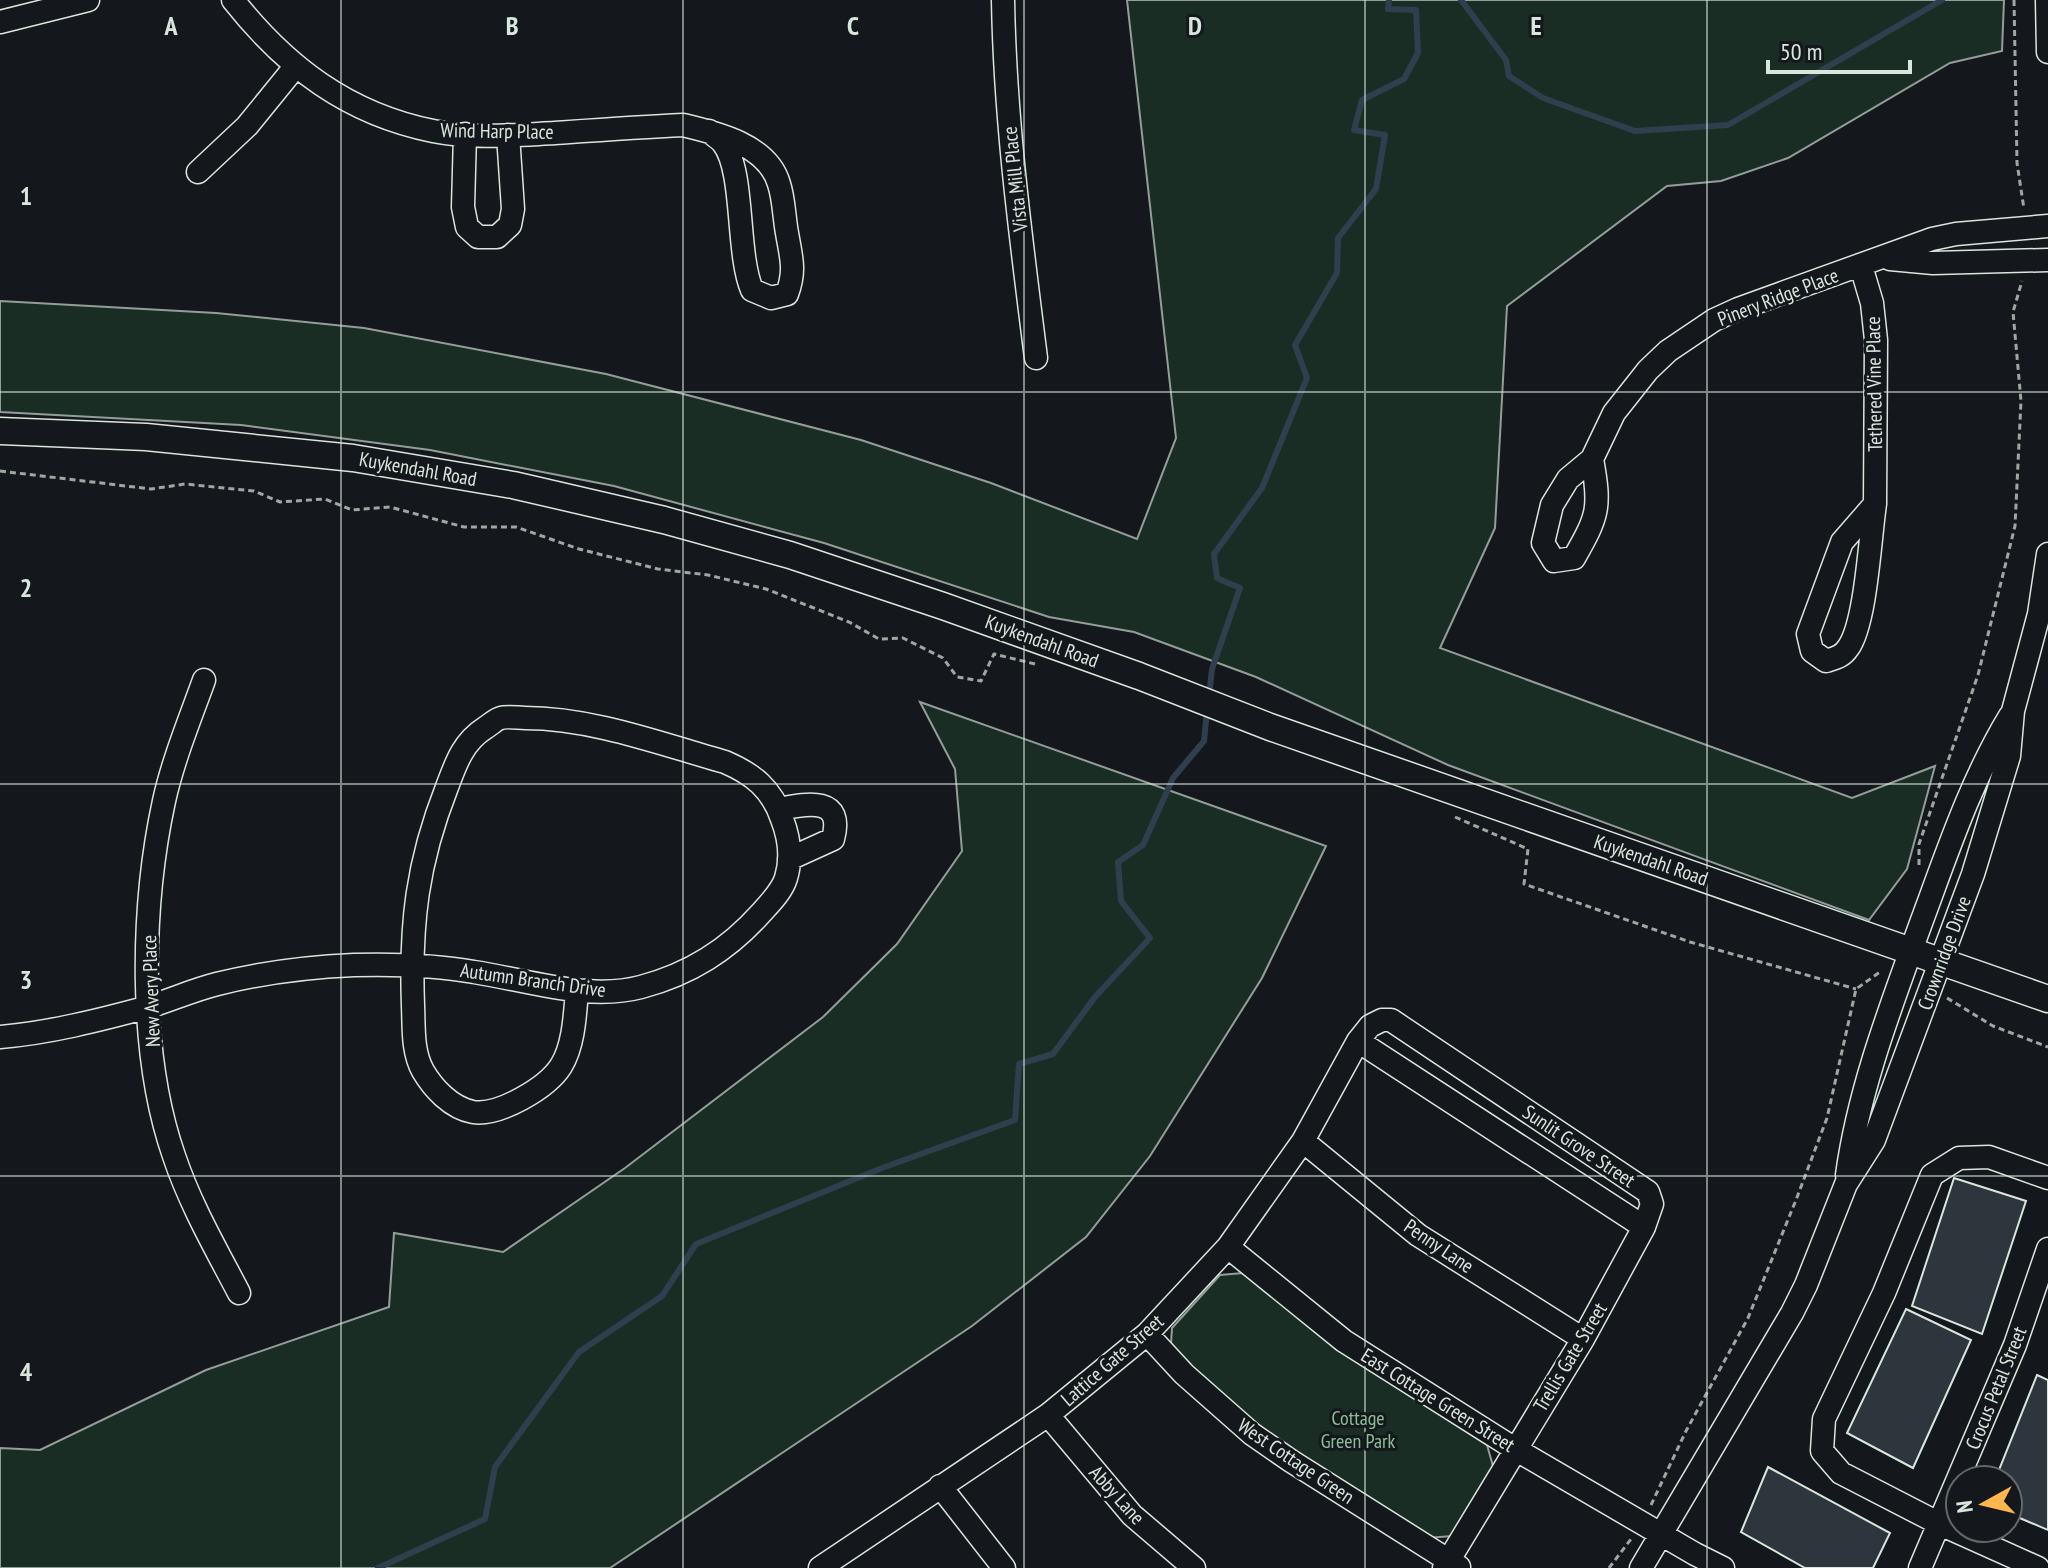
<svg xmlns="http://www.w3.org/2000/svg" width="2048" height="1568" viewBox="0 0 2048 1568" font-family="'PT Sans Narrow',sans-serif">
<rect width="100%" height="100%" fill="#14181c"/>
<!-- green -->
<path fill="#1a2d24" stroke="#939e99" stroke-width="2" d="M1127,0H2004L2002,51L1950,63L1788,158L1721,181L1667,186L1507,306L1495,528L1440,648L1852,798L1935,766L1907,869L1869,920L1448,765L1256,677L1134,632L1049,617L824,543L614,486L430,450L241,425L0,412V301L216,313L364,328L606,374L861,440L991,483L1137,539L1176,438Z
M920,702L1326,846L1262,978L1150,1156L1086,1237L972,1326L610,1568H0V1448L40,1450L206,1370L389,1307L394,1233L503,1252L625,1168L823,1017L897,944L962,851L955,769Z
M1243,1273L1343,1353L1487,1445L1493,1466L1453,1536L1426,1538L1318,1470L1204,1385L1171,1344L1172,1328L1220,1275Z"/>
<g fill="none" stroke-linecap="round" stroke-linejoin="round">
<!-- stream -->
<path stroke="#2f3f4d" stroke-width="6" d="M1461,0L1506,60L1509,76L1543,98L1635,131L1728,125L1942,0
M1209,696L1212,669L1240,588L1217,578L1214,554L1262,488L1307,378L1295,345L1337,273L1338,238L1376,189L1385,135L1354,130L1362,100L1404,79L1418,53L1416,10L1388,9L1389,0
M378,1568L485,1519L495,1467L579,1352L662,1296L696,1244L882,1168L1015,1120L1019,1064L1053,1054L1095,997L1150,938L1121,901L1118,862L1143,845L1173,778L1204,741L1207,711"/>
</g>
<!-- building -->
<path fill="#2c363c" stroke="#d8e6dc" stroke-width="2" d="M1954,1178L2026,1201L1982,1334L1912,1306Z
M1906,1309L1971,1340L1913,1468L1847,1433Z
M2037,1375L2048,1380V1530L2008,1513V1480H1995Z
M1768,1467L1890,1533L1873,1568H1805L1741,1532Z"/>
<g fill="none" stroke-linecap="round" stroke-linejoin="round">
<defs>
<path id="minor" d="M233,0C286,67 348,114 433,131C473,139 515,135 555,133C598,130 640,127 683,125C717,133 768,145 779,184C784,199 784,217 787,233C791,257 796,270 787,294L771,298L752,290C736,252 745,171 723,143C720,139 713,135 709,131
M1003,0C1005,120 1021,239 1036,358
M2047,0L2048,52
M0,22L88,0
M465,134L463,207L467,227L478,237H497L510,225L513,209L508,135
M198,172L247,126L295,67
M1890,259L1933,263L2048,260
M1861,266L1872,303L1876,340L1875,504
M1592,459C1601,508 1598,516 1574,558L1554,561L1543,543L1552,505L1568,479L1592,459L1614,413L1648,370L1668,351L1714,320L1738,309L1932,239L1956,234L2048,226
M1875,504C1870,537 1866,624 1848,648C1842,657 1835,658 1826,661L1812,651L1808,634L1842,542Z
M204,680C190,719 173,760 164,801C141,907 138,1053 174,1156C190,1204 216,1249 239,1293
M779,809C805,804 845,795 833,839L789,859
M0,1037C49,1033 100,1020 148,1007C171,1000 193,990 217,984C261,973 308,967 354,965C393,964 435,965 474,972C527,980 588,1001 641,987C690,974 728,950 762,912C771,902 782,891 786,878C792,858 789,837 782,819C772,789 753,774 725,762C661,744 592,718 525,718C518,718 507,716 501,718C496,719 490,725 485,728C463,742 456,763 447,787C417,863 410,924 413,1006C414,1027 412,1051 423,1071C433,1088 451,1108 473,1112C499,1116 547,1088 561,1066C574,1045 575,1014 577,990
M1358,1041L1644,1227
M1303,1141L1418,1235L1583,1339
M1847,1175C1859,1088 1891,1006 1921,923C1947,853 1971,780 2010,716
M1228,1247L1344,1341L1515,1449L1695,1554L1723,1568
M1147,1334L1184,1374L1252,1434L1291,1461L1459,1567
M1048,1415L1132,1515L1194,1568
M940,1486L1004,1568
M820,1568L1048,1415L1147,1334L1228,1247L1303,1141L1358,1041L1370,1026L1382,1020H1391L1648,1192L1652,1204L1644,1227L1583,1339L1444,1568
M1641,1568L1792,1313L1806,1285L1846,1184L1874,1140L1973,874L2009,756L2013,711L2039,614L2048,554
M1920,1568L2015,1345L2048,1249
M2038,1568L1940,1524L1841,1473L1822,1451L1824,1419L1884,1293L1932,1175L1959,1158L1989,1157L2048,1178"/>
<path id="major" d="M0,431L146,437L353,458L513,485L664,520L790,555L943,606L1139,676L1270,727L2048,999"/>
</defs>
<!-- minor casing -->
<use href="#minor" stroke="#d8e6dc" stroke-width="25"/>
<!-- major casing -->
<use href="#major" stroke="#d8e6dc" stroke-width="29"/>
<!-- path -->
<path stroke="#9da8a2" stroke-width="3" stroke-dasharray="6 4" stroke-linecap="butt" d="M2014,0L2017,163L2024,209
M0,471L151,489L185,484L254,491L280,502L325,499L352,510L390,507L464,527H516L579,549L658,569L708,575L766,589L849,622L879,639L903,638L943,658L957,677L981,681L994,654L1035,664
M1455,817L1528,849L1524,884L1690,942L1856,989
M1919,865V844L1978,675L2015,526L2021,401L2013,312L2022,281
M1947,998L1993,1026L2048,1047
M1651,1505L1686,1431L1748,1318L1796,1200L1827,1118L1856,989L1880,972
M1609,1568L1631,1539"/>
<!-- minor -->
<use href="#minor" stroke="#14181c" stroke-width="22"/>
<!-- major -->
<use href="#major" stroke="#14181c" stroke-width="26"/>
</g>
<!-- grid -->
<path fill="none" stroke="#d8e6dc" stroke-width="2" stroke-opacity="0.55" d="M341,0V1568M683,0V1568M1024,0V1568M1365,0V1568M1707,0V1568M0,392H2048M0,784H2048M0,1176H2048"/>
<g text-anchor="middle" stroke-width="6" stroke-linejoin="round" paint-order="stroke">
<!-- street labels -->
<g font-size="20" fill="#d8e6dc" stroke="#14181c">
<text transform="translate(497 131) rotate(1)" y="7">Wind Harp Place</text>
<text transform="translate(1015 179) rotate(-96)" y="7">Vista Mill Place</text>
<text transform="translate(1778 297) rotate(-21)" y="7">Pinery Ridge Place</text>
<text transform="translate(1874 384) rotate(-91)" y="7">Tethered Vine Place</text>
<text transform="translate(418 469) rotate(10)" y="7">Kuykendahl Road</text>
<text transform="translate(1042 641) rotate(20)" y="7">Kuykendahl Road</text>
<text transform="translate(1651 860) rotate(19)" y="7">Kuykendahl Road</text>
<text transform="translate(1944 953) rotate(-70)" y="7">Crownridge Drive</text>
<text transform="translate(533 980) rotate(8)" y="7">Autumn Branch Drive</text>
<text transform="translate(151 991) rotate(-92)" y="7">New Avery Place</text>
<text transform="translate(1579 1146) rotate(34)" y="7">Sunlit Grove Street</text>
<text transform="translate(1439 1246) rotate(34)" y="7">Penny Lane</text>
<text transform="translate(1570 1357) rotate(-59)" y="7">Trellis Gate Street</text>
<text transform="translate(1112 1360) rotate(-41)" y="7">Lattice Gate Street</text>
<text transform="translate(1996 1388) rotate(-68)" y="7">Crocus Petal Street</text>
<text transform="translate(1438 1400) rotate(32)" y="7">East Cottage Green Street</text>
<text transform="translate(1296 1461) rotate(34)" y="7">West Cottage Green</text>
<text transform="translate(1117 1495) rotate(48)" y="7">Abby Lane</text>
</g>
<!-- park labels -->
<g font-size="20" fill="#8ac095" stroke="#14181c">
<text x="1358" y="1425">Cottage<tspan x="1358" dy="23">Green Park</tspan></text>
</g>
</g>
<g font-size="26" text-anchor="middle" font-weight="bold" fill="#d8e6dc" stroke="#14181c" stroke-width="6" stroke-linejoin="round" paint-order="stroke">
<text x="171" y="35">A</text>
<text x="512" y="35">B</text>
<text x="853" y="35">C</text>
<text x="1195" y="35">D</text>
<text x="1536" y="35">E</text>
<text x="26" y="205">1</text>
<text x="26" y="597">2</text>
<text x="26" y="989">3</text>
<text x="26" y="1381">4</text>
</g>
<!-- north arrow -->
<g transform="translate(1984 1504) rotate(262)"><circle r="38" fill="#14181c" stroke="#626a69" stroke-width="2"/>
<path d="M0-6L14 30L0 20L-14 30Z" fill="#ffb74d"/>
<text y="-12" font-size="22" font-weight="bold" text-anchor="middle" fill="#d8e6dc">N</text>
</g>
<!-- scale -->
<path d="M1768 60v12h142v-12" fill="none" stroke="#d8e6dc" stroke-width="4"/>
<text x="1780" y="60" font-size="24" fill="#d8e6dc" stroke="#14181c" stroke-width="6" paint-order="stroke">50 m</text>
</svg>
